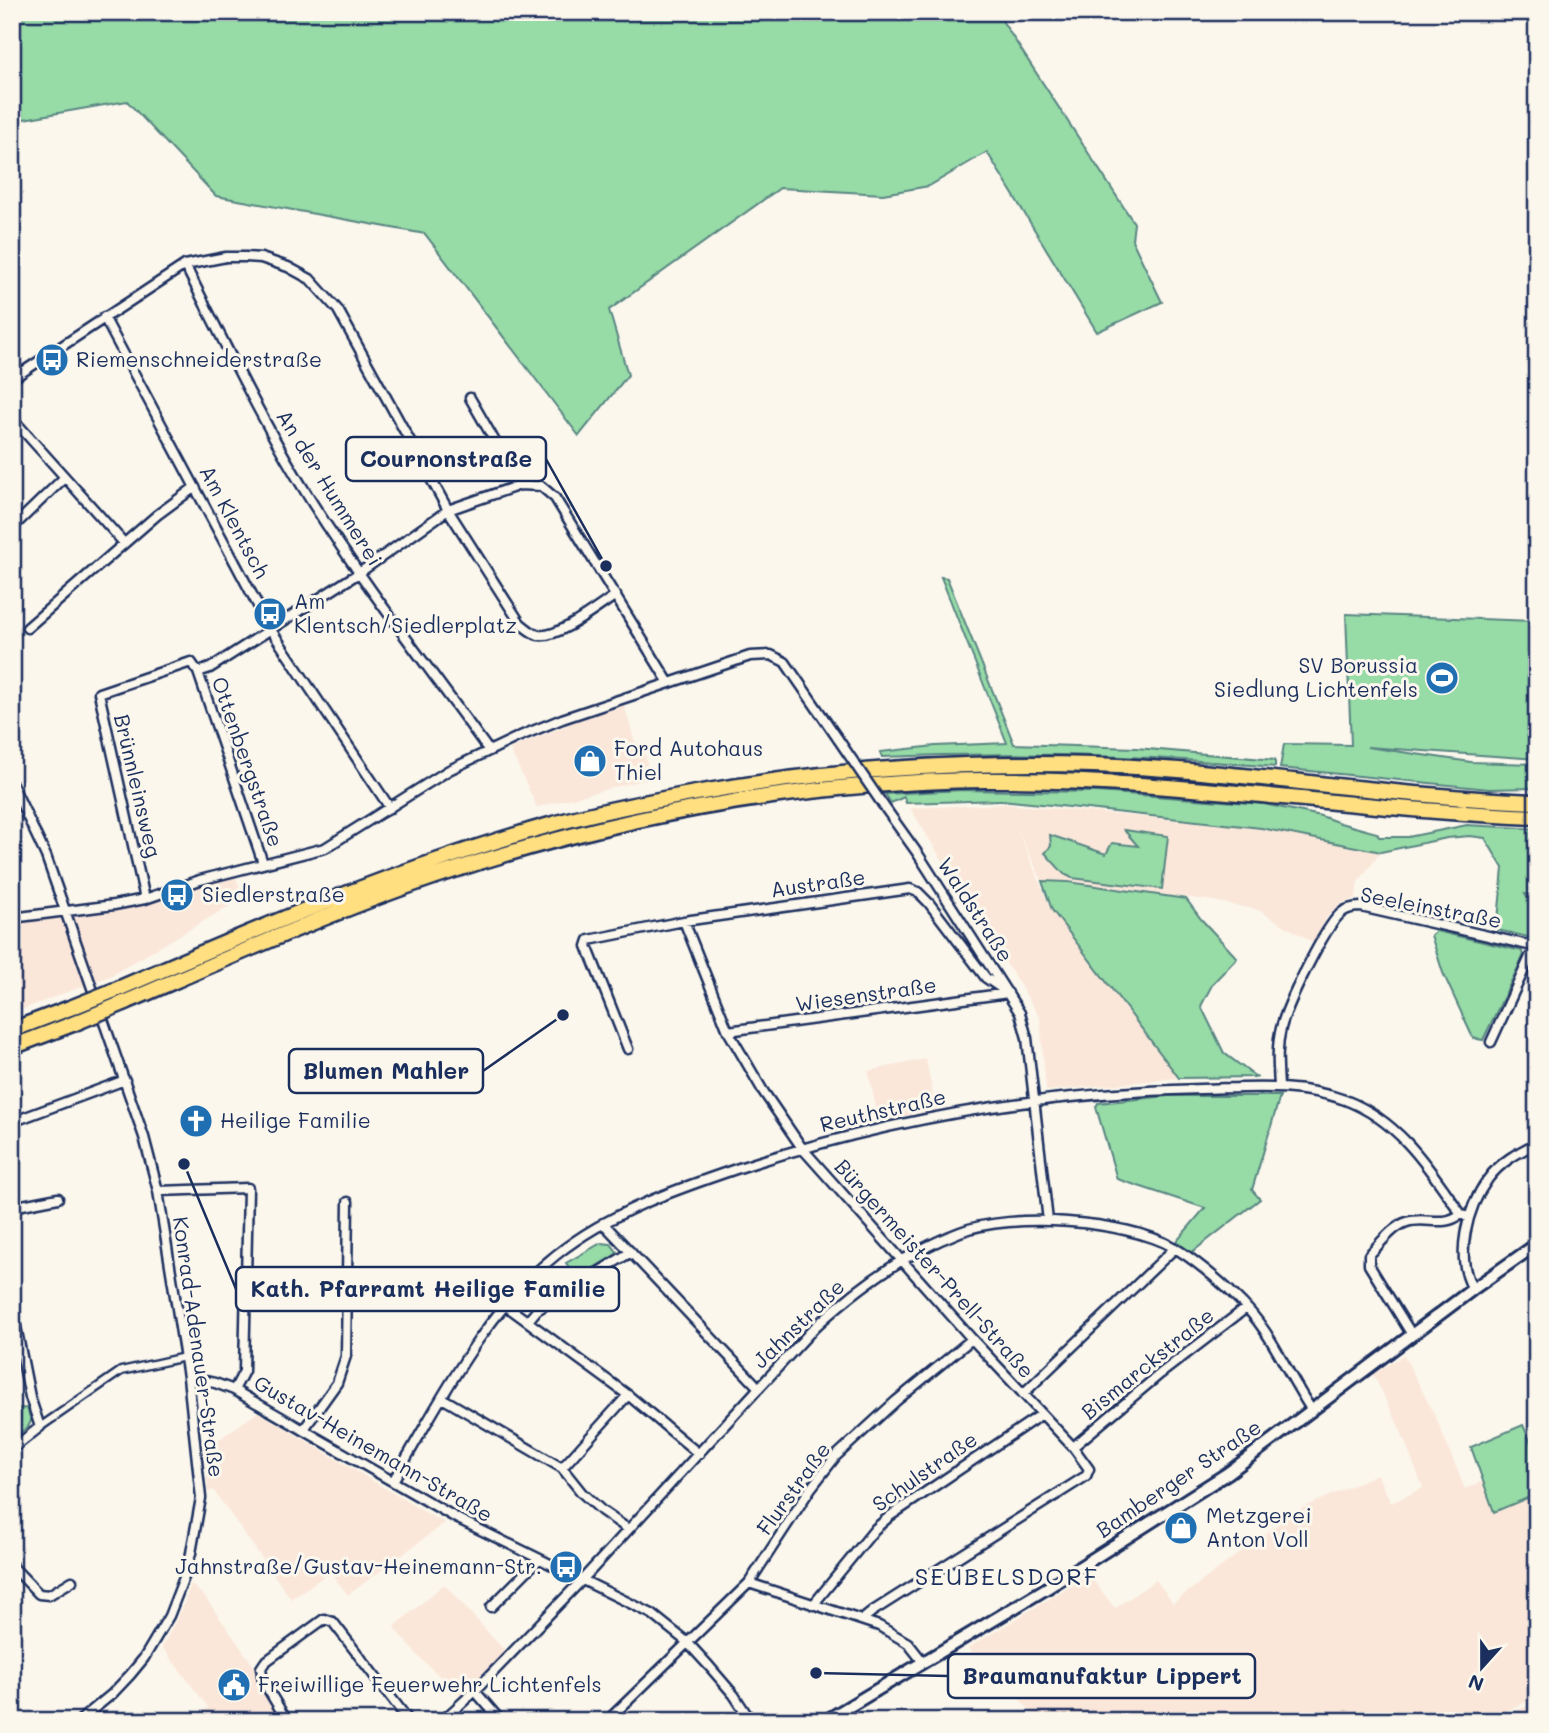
<svg xmlns="http://www.w3.org/2000/svg" width="1549" height="1733" viewBox="0 0 1549 1733" font-family="Mali,sans-serif">
<rect width="100%" height="100%" fill="#fbf7ec"/>
<filter id="ink" filterUnits="userSpaceOnUse"><feTurbulence type="fractalNoise" baseFrequency=".0143" numOctaves="2"/><feDisplacementMap in="SourceGraphic" scale="14" xChannelSelector="R" yChannelSelector="G"/><feConvolveMatrix kernelMatrix="1 2 1 2 8 2 1 2 1" color-interpolation-filters="sRGB"/></filter>
<g filter="url(#ink)">
<!-- built -->
<path fill="#fbe7da" d="M624,705L634,739L645,755L651,778L537,807L510,749L596,713Z
M1006,804L1261,828L1381,852L1358,882L1356,898L1340,904L1327,917L1314,943L1258,910L1213,901L1068,882L1042,881L1017,828L1050,907L1179,1078L1046,1091L1040,1018L910,808Z
M232,866L243,898L110,976L12,1013V911L148,894Z
M926,1059L936,1110L879,1121L868,1071Z
M1404,1355L1437,1420L1465,1489L1483,1481L1494,1511L1537,1494V1697L1483,1721H1040L1008,1687L1005,1689L974,1659L968,1648L1089,1575L1115,1608L1156,1580L1173,1603L1294,1512L1377,1474L1391,1503L1423,1488L1400,1429L1373,1374Z
M258,1412L428,1514L445,1523L348,1595L330,1572L291,1599L213,1490L208,1492L205,1449Z
M191,1584L205,1597L256,1669L259,1682L282,1721H194L208,1707L162,1647L182,1609Z
M444,1584L506,1652L461,1696L419,1657L394,1627Z
M1537,1701V1721H1497L1514,1712Z"/>
<!-- green -->
<path fill="#97dba7" stroke="#598582" stroke-width="2" d="M12,12H999L1003,22L1134,223L1132,240L1162,302L1097,332L987,152L929,186L883,194L780,188L609,310L628,375L579,436L425,234L216,196L127,101L12,121Z
M941,577L947,578L1014,744L1136,748L1275,760V767C1144,755 1014,751 882,757L880,752L935,746L1007,743Z
M1346,614L1537,621V759L1367,747L1471,762L1537,764V788L1489,789L1280,768L1284,744L1351,745Z
M963,790L1097,792L1264,804L1321,816L1340,823L1377,833L1379,837H1408L1467,825L1537,829V896L1525,894L1537,914V939L1497,930L1503,868L1485,838L1470,836L1447,838L1381,852L1261,828L1051,805L1001,800L906,803L904,797L891,803L885,794Z
M1124,830L1168,836L1162,889L1072,878L1064,874L1045,853L1051,846L1050,835L1106,854L1112,843L1138,846Z
M1042,881L1068,882L1186,899L1201,919L1237,958L1213,983L1201,1006L1224,1053L1256,1077L1179,1078L1052,910Z
M1436,931L1522,951L1523,957L1483,1040L1473,1038L1443,973L1431,935Z
M1168,1096H1280L1252,1190L1260,1199L1191,1253L1176,1242L1205,1208L1117,1179L1096,1107L1098,1103Z
M601,1243L611,1244L618,1253L577,1278L566,1263Z
M27,1408L31,1421L28,1427L12,1439V1409Z
M1523,1425L1537,1456V1494L1494,1512L1471,1447Z"/>
<g fill="none" stroke-linecap="round" stroke-linejoin="round">
<defs>
<path id="pedestrian" d="M40,1427L121,1371L185,1357"/>
<path id="minor" d="M12,235L15,239
M185,265C226,346 265,428 313,504C367,589 430,669 489,751
M104,317L271,630L390,808
M12,379L185,265L226,257H246L261,258L288,267L310,279L338,310L448,510L520,623C526,628 531,633 538,635C558,639 599,606 616,595
M470,398L520,485
M12,418L124,543
M12,528L65,477
M27,628L157,515L195,487
M198,672L263,863
M12,784L46,856L144,1137L158,1191L188,1377L201,1498L191,1553L185,1575L169,1616L144,1658L130,1675L112,1694L79,1721
M883,805L918,854L1020,1013L1027,1038L1048,1221
M145,899L99,693L191,662L198,672L210,668L359,573L448,510L520,485L541,486L555,498L669,683
M12,918L114,905L145,899L200,880L325,848L449,770L518,737L562,719L750,656L771,655L785,662L838,739
M684,921L728,1031L763,1091L802,1148L972,1339L1073,1447L1089,1469L1086,1476L873,1611L862,1620
M728,1031L1008,993
M1491,1042L1535,946
M628,1049L587,946L589,940L684,921L910,889L918,892L929,903L986,978L1008,993
M1279,1087C1278,1067 1276,1048 1281,1028C1287,1005 1324,928 1341,913C1347,908 1353,907 1361,907L1537,947
M12,1122L125,1080
M158,1191L248,1188L244,1371L234,1390
M12,1207L58,1198
M603,1223L759,1388
M1473,1289C1454,1257 1467,1208 1488,1179C1500,1162 1519,1152 1537,1143
M505,1305L628,1395L699,1454
M12,1306L30,1397L40,1427L12,1449
M528,1321L537,1310L631,1252
M1412,1335L1369,1265V1255C1379,1245 1393,1226 1407,1222C1426,1216 1443,1228 1461,1214
M188,1377L215,1383L234,1390L458,1519L652,1614L687,1642L709,1666L734,1695L751,1721
M1023,1394L1175,1248
M442,1398L562,1468L582,1493L602,1511L628,1529
M304,1429L337,1383L346,1356L348,1202
M1073,1447L1160,1374L1246,1308
M562,1468L628,1395
M393,1481C440,1402 483,1313 556,1255C610,1212 674,1190 739,1168C889,1119 1043,1092 1201,1089C1249,1088 1298,1083 1345,1100C1400,1121 1429,1168 1461,1214L1469,1218
M12,1566L39,1594L49,1595L72,1581
M749,1583L879,1626L908,1643L923,1662
M813,1605L875,1529L890,1516L1042,1414
M491,1607L538,1560
M475,1691L501,1721
M287,1721L263,1681L261,1668L265,1662L324,1619L333,1622L409,1721
M442,1721L475,1691L582,1580L815,1327C856,1289 907,1252 960,1232C1012,1212 1124,1220 1173,1247C1191,1257 1220,1281 1235,1296C1272,1330 1284,1369 1311,1409
M607,1721L749,1583L811,1488L836,1456L896,1401L972,1339"/>
<path id="tertiary" d="M825,1721L1047,1588L1228,1473L1473,1289L1537,1244"/>
<path id="trunk" d="M120,988C263,926 406,865 557,823C599,811 642,803 685,795C820,770 956,761 1093,765C1241,770 1388,797 1537,802
M126,1002C228,958 330,912 436,876C612,817 799,782 985,780C1170,778 1353,810 1537,817
M12,1030L70,1008
M12,1047L75,1023"/>
</defs>
<!-- pedestrian casing -->
<use href="#pedestrian" stroke="#1b2f5e" stroke-width="11"/>
<!-- minor casing -->
<use href="#minor" stroke="#1b2f5e" stroke-width="13"/>
<!-- tertiary casing -->
<use href="#tertiary" stroke="#1b2f5e" stroke-width="16"/>
<!-- trunk casing -->
<use href="#trunk" stroke="#1b2f5e" stroke-width="19"/>
<!-- pedestrian -->
<use href="#pedestrian" stroke="#fbf7ec" stroke-width="6"/>
<!-- minor -->
<use href="#minor" stroke="#fbf7ec" stroke-width="8"/>
<!-- tertiary -->
<use href="#tertiary" stroke="#fbf7ec" stroke-width="10"/>
<!-- trunk -->
<use href="#trunk" stroke="#ffdf80" stroke-width="14"/>
<!-- rail -->
<path stroke="#1b2f5e" stroke-width="2.5" stroke-dasharray="10 5" stroke-linecap="butt" d="M1522,1721L1537,1713"/>
<defs>
<path id="minor-bridge" d="M838,739L883,805"/>
<path id="trunk-bridge" d="M70,1008L120,988
M75,1023L126,1002"/>
</defs>
<!-- minor-bridge casing -->
<use href="#minor-bridge" stroke="#1b2f5e" stroke-width="13" stroke-linecap="butt"/>
<!-- trunk-bridge casing -->
<use href="#trunk-bridge" stroke="#1b2f5e" stroke-width="19" stroke-linecap="butt"/>
<!-- minor-bridge -->
<use href="#minor-bridge" stroke="#fbf7ec" stroke-width="8"/>
<!-- trunk-bridge -->
<use href="#trunk-bridge" stroke="#ffdf80" stroke-width="14"/>
</g>
</g>
<!-- icons -->
<defs>
<symbol id="bus-disc" viewBox="-11 -11 22 22"><circle r="9.5" fill="#1f6fb2" stroke="#fbf7ec"/><path d="M-5-6H5V4H4V6H2V4H-2V6H-4V4H-5ZM-3.5-4V0h7V-4ZM-3.5 1.2v1.5H-2V1.2ZM2 1.2v1.5H3.5V1.2Z" fill="#fff"/></symbol>
<symbol id="stadium-disc" viewBox="-11 -11 22 22"><circle r="9.5" fill="#1f6fb2" stroke="#fbf7ec"/><path d="M0-5a6.5 5 0 1 0 0 10a6.5 5 0 1 0 0-10ZM-3.5-1.8h7v3.6h-7Z" fill="#fff"/></symbol>
<symbol id="shop-disc" viewBox="-11 -11 22 22"><circle r="9.5" fill="#1f6fb2" stroke="#fbf7ec"/><path d="M-5-2.5h2.3a2.7 3.5 0 0 1 5.4 0H5L5.5 6h-11ZM-1.5-2.5h3a1.5 2.3 0 0 0-3 0Z" fill="#fff"/></symbol>
<symbol id="church-disc" viewBox="-11 -11 22 22"><circle r="9.5" fill="#1f6fb2" stroke="#fbf7ec"/><path d="M-1.2-6h2.4v3.5h3.3v2.4h-3.3V6h-2.4V-.1h-3.3v-2.4h3.3Z" fill="#fff"/></symbol>
<symbol id="civic-disc" viewBox="-11 -11 22 22"><circle r="9.5" fill="#1f6fb2" stroke="#fbf7ec"/><path d="M-.6-6.5H3V-4.5H.6V-3L4-1V1h2V6H-6V1h2V-1L-.6-3ZM-1.2 2.5V6h2.4V2.5Z" fill="#fff"/></symbol>
</defs>
<g fill-rule="evenodd">
<use href="#bus-disc" x="33" y="341" width="38" height="38"/>
<use href="#bus-disc" x="251" y="595" width="38" height="38"/>
<use href="#stadium-disc" x="1423" y="659" width="38" height="38"/>
<use href="#shop-disc" x="571" y="742" width="38" height="38"/>
<use href="#bus-disc" x="158" y="876" width="38" height="38"/>
<use href="#church-disc" x="177" y="1102" width="38" height="38"/>
<use href="#shop-disc" x="1162" y="1509" width="38" height="38"/>
<use href="#bus-disc" x="547" y="1548" width="38" height="38"/>
<use href="#civic-disc" x="215" y="1666" width="38" height="38"/>
</g>
<g text-anchor="middle" stroke-width="6" stroke-linejoin="round" paint-order="stroke">
<!-- poi labels -->
<g font-size="21" fill="#1b2f5e" stroke="#fbf7ec" text-anchor="start">
<text x="76" y="367">Riemenschneiderstraße</text>
<text x="294" y="609">Am<tspan x="294" dy="24">Klentsch/Siedlerplatz</tspan></text>
<text x="1418" y="673" text-anchor="end">SV Borussia<tspan x="1418" dy="24">Siedlung Lichtenfels</tspan></text>
<text x="614" y="756">Ford Autohaus<tspan x="614" dy="24">Thiel</tspan></text>
<text x="202" y="902">Siedlerstraße</text>
<text x="220" y="1128">Heilige Familie</text>
<text x="1206" y="1523">Metzgerei<tspan x="1206" dy="24">Anton Voll</tspan></text>
<text x="542" y="1574" text-anchor="end">Jahnstraße/Gustav-Heinemann-Str.</text>
<text x="258" y="1692">Freiwillige Feuerwehr Lichtenfels</text>
</g>
<!-- street labels -->
<g font-size="21" fill="#1b2f5e" stroke="#fbf7ec">
<text transform="translate(329 488) rotate(58)" y="7">An der Hummerei</text>
<text transform="translate(234 522) rotate(62)" y="7">Am Klentsch</text>
<text transform="translate(247 762) rotate(71)" y="7">Ottenbergstraße</text>
<text transform="translate(137 786) rotate(77)" y="7">Brünnleinsweg</text>
<text transform="translate(818 884) rotate(-8)" y="7">Austraße</text>
<text transform="translate(1431 908) rotate(11)" y="7">Seeleinstraße</text>
<text transform="translate(975 910) rotate(57)" y="7">Waldstraße</text>
<text transform="translate(866 995) rotate(-8)" y="7">Wiesenstraße</text>
<text transform="translate(883 1111) rotate(-13)" y="7">Reuthstraße</text>
<text transform="translate(934 1269) rotate(48)" y="7">Bürgermeister-Prell-Straße</text>
<text transform="translate(799 1324) rotate(-44)" y="7">Jahnstraße</text>
<text transform="translate(198 1347) rotate(82)" y="7">Konrad-Adenauer-Straße</text>
<text transform="translate(1148 1364) rotate(-39)" y="7">Bismarckstraße</text>
<text transform="translate(373 1449) rotate(30)" y="7">Gustav-Heinemann-Straße</text>
<text transform="translate(925 1472) rotate(-35)" y="7">Schulstraße</text>
<text transform="translate(1179 1479) rotate(-34)" y="7">Bamberger Straße</text>
<text transform="translate(794 1489) rotate(-54)" y="7">Flurstraße</text>
</g>
<!-- quarter labels -->
<g font-size="24" letter-spacing="2" fill="#1b2f5e" stroke="#fbf7ec">
<text x="1007" y="1585">SEUBELSDORF</text>
</g>
</g>
<!-- callouts -->
<path fill="none" stroke="#1b2f5e" stroke-width="2.5" d="M606 566L546 459M563 1015L483 1071M184 1164L236 1289M816 1673L948 1676"/>
<g fill="#1b2f5e" stroke="#fbf7ec" stroke-width="2.5">
<circle cx="606" cy="566" r="7"/>
<circle cx="563" cy="1015" r="7"/>
<circle cx="184" cy="1164" r="7"/>
<circle cx="816" cy="1673" r="7"/>
</g>
<g fill="#fbf7ec" stroke="#1b2f5e" stroke-width="2.5">
<rect x="346" y="437" width="200" height="44" rx="7"/>
<rect x="289" y="1049" width="194" height="44" rx="7"/>
<rect x="236" y="1267" width="383" height="44" rx="7"/>
<rect x="948" y="1654" width="307" height="44" rx="7"/>
</g>
<g font-size="23" text-anchor="middle" font-weight="bold" fill="#1b2f5e">
<text x="446" y="467">Cournonstraße</text>
<text x="386" y="1079">Blumen Mahler</text>
<text x="428" y="1297">Kath. Pfarramt Heilige Familie</text>
<text x="1102" y="1684">Braumanufaktur Lippert</text>
</g>
<!-- margin -->
<rect width="1549" height="1733" fill="none" stroke="#fbf7ec" stroke-width="42"/>
<rect x="21" y="21" width="1507" height="1691" fill="none" stroke="#1b2f5e" stroke-width="2.5" filter="url(#ink)"/>
<!-- north arrow -->
<g transform="translate(1482 1667) rotate(201)" stroke="#fbf7ec" stroke-width="5" paint-order="stroke">
<path d="M0-5L12 26L0 18L-12 26Z" fill="#1b2f5e"/>
<text y="-10" font-size="19" font-weight="bold" text-anchor="middle" fill="#1b2f5e">N</text>
</g>
</svg>
